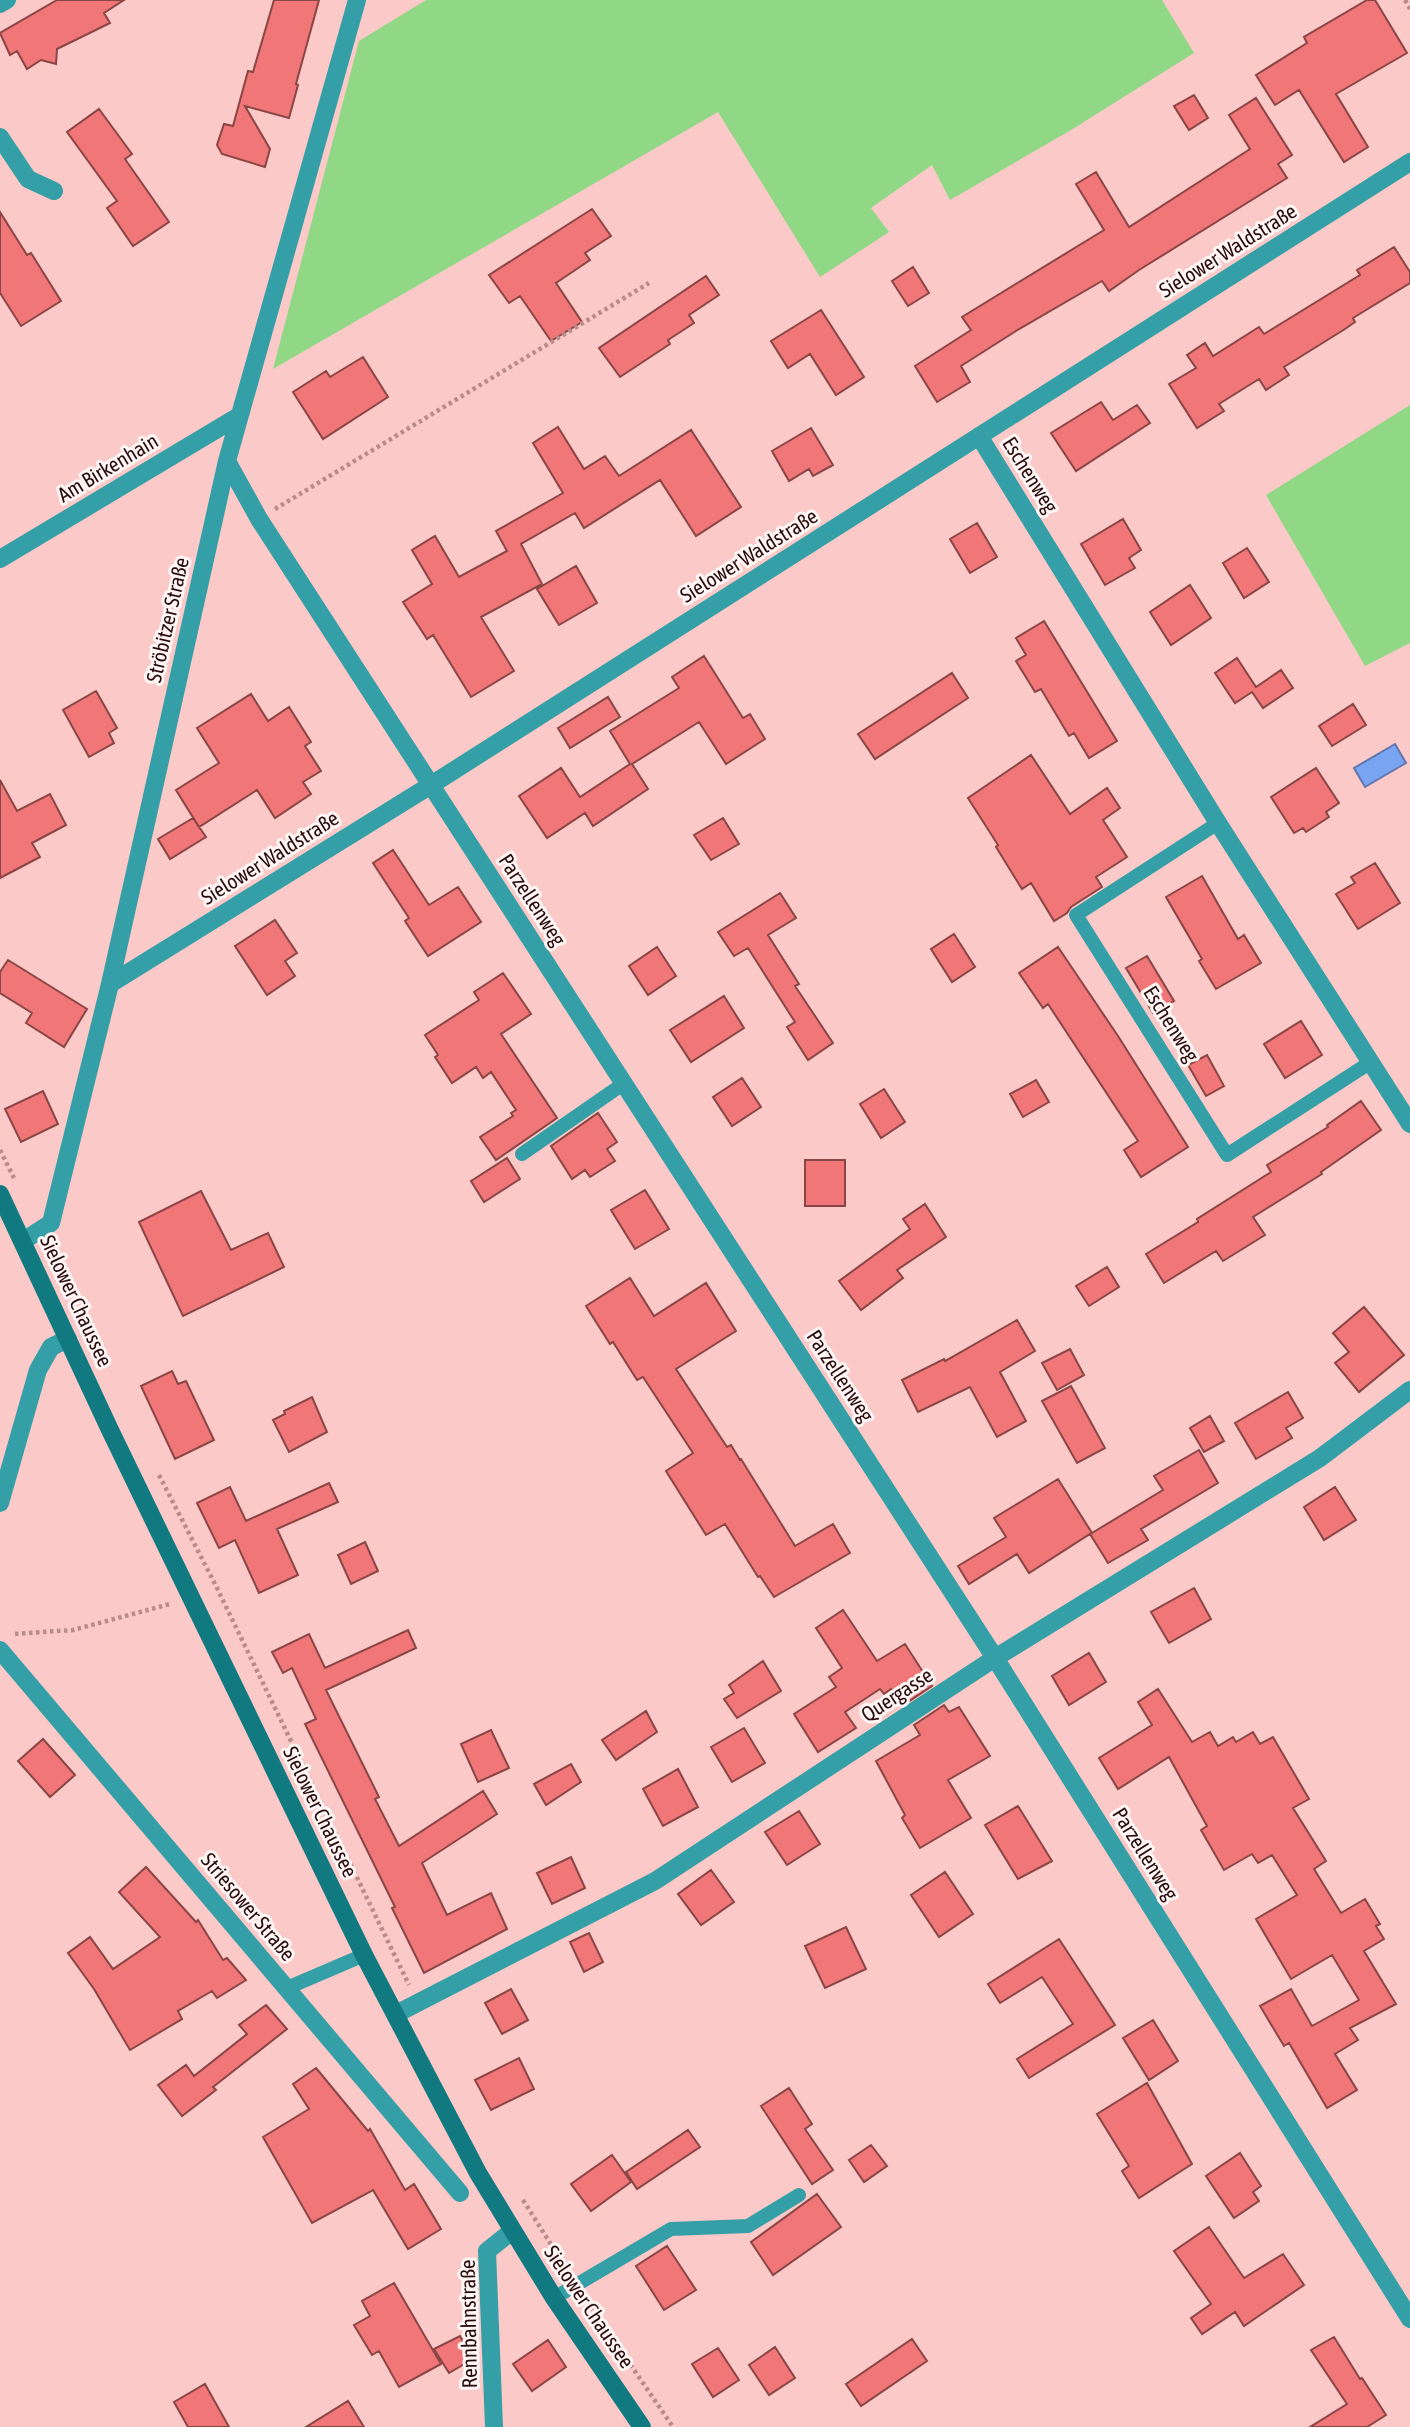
<svg xmlns="http://www.w3.org/2000/svg" width="1410" height="2427" viewBox="0 0 1410 2427" font-family="'Asap Condensed',sans-serif">
<rect width="100%" height="100%" fill="#fbc9c7"/>
<!-- green -->
<path fill="#90d885" d="M426,0H1162L1194,53L1071,130L950,200L932,165L871,208L889,232L820,277L718,112L273,369L359,41Z
M1410,405V643L1365,666L1266,495Z"/>
<!-- water -->
<path fill="#79a4f1" stroke="#6176ad" stroke-width="2" d="M1395,744L1406,763L1365,787L1354,768Z"/>
<!-- building -->
<path fill="#f17677" stroke="#8a4545" stroke-width="2" d="M57,0H124L104,13L110,23L57,49L56,64L41,60L27,69L17,51L10,55L0,33Z
M274,0H319L296,84L298,85L289,118L245,106L270,149L265,167L222,154L217,145L224,124L233,126L248,71L253,72Z
M1367,0H1375L1407,53L1336,94L1368,147L1344,162L1299,90L1275,105L1256,75L1307,43L1304,37Z
M1194,95L1208,118L1189,130L1174,106Z
M1256,98L1292,155L1278,164L1287,178L1139,270L1109,291L1102,281L1016,331L961,366L970,382L937,402L915,366L971,330L962,317L1104,230L1076,184L1096,172L1129,227L1250,149L1229,115Z
M99,109L132,154L125,159L169,222L133,246L107,208L117,201L67,132Z
M592,209L611,236L585,253L590,260L556,283L582,322L551,341L520,296L509,303L489,275Z
M0,212L27,255L31,253L61,301L21,326L0,293Z
M1394,247L1410,272V283L1353,318L1355,322L1345,329L1284,367L1289,375L1266,390L1259,379L1219,404L1224,411L1197,428L1169,384L1196,368L1187,355L1205,343L1213,356L1259,327L1264,334L1360,275L1357,270Z
M913,267L929,293L908,306L892,281Z
M706,276L719,295L689,315L694,323L668,340L670,344L620,377L599,348Z
M821,310L864,377L836,395L810,354L788,368L771,341Z
M363,357L388,397L323,439L293,392L326,371L330,377Z
M1101,402L1113,420L1137,405L1150,423L1076,471L1051,433Z
M558,427L584,469L605,456L619,476L691,430L741,507L696,536L660,480L584,528L575,513L521,544L542,584L481,617L514,671L471,697L433,635L427,639L403,602L432,584L412,550L435,536L459,577L507,551L496,531L563,493L533,443Z
M811,428L833,465L813,476L809,469L789,481L772,451Z
M1123,519L1141,550L1129,558L1135,568L1105,585L1081,544Z
M977,523L997,557L970,573L950,539Z
M1247,548L1269,582L1244,598L1223,563Z
M576,566L597,603L559,625L537,589Z
M1190,585L1211,618L1171,645L1150,612Z
M1044,621L1117,741L1089,758L1074,733L1069,736L1041,689L1035,692L1016,661L1026,655L1016,638Z
M704,656L743,718L750,714L765,739L726,764L699,722L632,764L648,789L593,826L585,813L547,838L519,796L561,768L580,797L630,764L610,731L679,688L672,677Z
M1237,658L1256,687L1281,670L1293,688L1263,708L1252,692L1235,703L1215,673Z
M952,673L968,698L875,759L858,734Z
M96,691L117,728L109,733L114,743L89,757L63,710Z
M251,694L268,721L289,707L311,742L305,746L321,771L303,782L311,794L275,818L257,790L199,827L176,790L219,763L197,728Z
M608,697L620,717L570,748L558,728Z
M1353,704L1366,725L1332,746L1319,726Z
M1031,755L1070,814L1107,788L1120,808L1103,820L1127,857L1096,877L1102,887L1071,907L1067,913L1054,921L1031,883L1022,889L996,847L998,845L968,798Z
M1316,768L1339,803L1326,812L1329,817L1306,832L1303,828L1294,833L1271,797Z
M0,780L17,811L50,794L66,825L32,843L40,857L0,878Z
M193,818L206,837L170,859L158,839Z
M723,818L739,844L711,860L694,835Z
M393,850L429,905L458,887L481,922L428,956L405,921L409,918L373,863Z
M1375,863L1400,903L1358,929L1336,894L1355,883L1351,877Z
M1202,876L1238,939L1244,935L1261,963L1216,989L1199,961L1202,959L1166,897Z
M780,893L796,918L768,935L799,984L795,986L833,1043L808,1060L787,1027L795,1022L748,948L734,956L718,932Z
M275,920L297,953L285,961L295,976L267,995L235,946Z
M954,934L975,967L952,982L931,949Z
M657,947L676,976L648,995L629,966Z
M1058,947L1118,1036L1188,1147L1141,1177L1124,1150L1138,1141L1048,1004L1043,1008L1019,973Z
M1147,956L1174,1001L1153,1013L1126,968Z
M8,960L87,1009L64,1047L26,1023L32,1013L0,993V972Z
M503,973L531,1014L501,1034L557,1118L496,1160L480,1137L513,1116L511,1113L516,1110L491,1072L483,1078L476,1067L452,1083L435,1057L438,1055L425,1035L479,1000L474,992Z
M724,996L744,1028L691,1062L670,1030Z
M1301,1021L1322,1055L1285,1078L1264,1044Z
M1207,1055L1224,1086L1206,1096L1188,1065Z
M742,1078L761,1107L732,1126L713,1097Z
M1036,1080L1049,1102L1023,1117L1010,1094Z
M884,1089L905,1122L881,1138L860,1104Z
M43,1091L58,1124L21,1142L5,1109Z
M1361,1101L1381,1130L1321,1172L1322,1174L1253,1217L1265,1235L1223,1261L1216,1251L1164,1283L1146,1254L1198,1222L1197,1219L1271,1172L1267,1165L1328,1127L1327,1125Z
M598,1113L617,1142L607,1149L615,1161L590,1177L585,1170L572,1179L551,1146Z
M507,1158L520,1179L484,1202L471,1181Z
M805,1160H845V1206H805Z
M645,1190L669,1229L635,1249L611,1210Z
M201,1191L231,1250L268,1233L284,1267L183,1316L139,1222Z
M925,1204L946,1237L897,1270L903,1278L861,1310L839,1281L910,1229L903,1219Z
M1107,1267L1119,1287L1089,1306L1076,1286Z
M630,1278L654,1316L706,1283L736,1331L676,1369L727,1447L731,1445L740,1460L741,1459L795,1546L833,1524L850,1553L774,1597L760,1576L758,1577L725,1524L706,1535L666,1471L693,1453L643,1377L637,1380L613,1342L610,1344L586,1306Z
M1364,1307L1404,1355L1359,1392L1335,1363L1349,1352L1333,1333Z
M1017,1320L1035,1351L1000,1372L1026,1421L997,1437L970,1387L918,1412L902,1380L944,1359L945,1361Z
M1070,1349L1084,1375L1057,1390L1042,1363Z
M172,1371L178,1384L186,1381L214,1440L175,1459L141,1386Z
M1071,1386L1105,1448L1077,1463L1042,1401Z
M1288,1392L1303,1418L1286,1428L1292,1438L1256,1459L1235,1423Z
M312,1397L327,1432L289,1452L273,1420L285,1414L284,1411Z
M1210,1416L1224,1441L1204,1452L1190,1428Z
M1199,1450L1218,1483L1141,1529L1148,1540L1108,1563L1090,1534L1029,1573L1017,1554L969,1584L958,1566L1006,1537L994,1518L1058,1479L1092,1533L1163,1490L1154,1476Z
M329,1483L338,1502L277,1529L298,1575L259,1593L235,1540L219,1548L197,1503L230,1487L246,1521Z
M1335,1487L1356,1520L1324,1540L1304,1507Z
M365,1542L378,1571L351,1584L338,1555Z
M1194,1588L1211,1619L1169,1643L1151,1612Z
M843,1610L877,1661L905,1644L932,1686L902,1706L891,1689L884,1694L880,1689L845,1712L856,1728L818,1752L794,1714L836,1687L829,1677L842,1668L816,1628Z
M408,1630L416,1648L326,1690L374,1787L379,1797L375,1799L399,1846L483,1791L497,1814L422,1863L447,1915L491,1893L507,1929L424,1973L392,1908L395,1907L305,1724L316,1719L292,1668L283,1673L272,1652L309,1634L325,1668Z
M1089,1653L1106,1682L1069,1705L1052,1676Z
M763,1661L781,1691L737,1718L724,1699L734,1693L729,1685Z
M1158,1689L1192,1742L1210,1732L1218,1746L1233,1737L1236,1742L1253,1732L1260,1744L1273,1737L1309,1799L1293,1808L1326,1861L1314,1869L1341,1913L1365,1899L1380,1924L1376,1926L1384,1939L1364,1951L1396,2004L1350,2028L1358,2040L1335,2054L1357,2090L1327,2108L1289,2043L1284,2046L1260,2006L1291,1989L1312,2026L1359,2000L1332,1955L1291,1979L1256,1919L1297,1895L1272,1855L1258,1863L1252,1854L1224,1870L1201,1830L1207,1826L1169,1757L1118,1789L1099,1758L1152,1725L1138,1702Z
M944,1705L949,1712L959,1707L990,1756L948,1780L971,1818L920,1848L902,1818L905,1815L876,1761L920,1735L914,1725Z
M646,1711L657,1732L616,1760L602,1740Z
M744,1728L765,1763L732,1782L711,1747Z
M491,1730L509,1768L478,1782L461,1744Z
M43,1739L75,1775L50,1797L18,1761Z
M571,1764L581,1782L546,1805L534,1784Z
M678,1769L698,1807L663,1826L643,1789Z
M1018,1806L1052,1861L1018,1879L985,1825Z
M799,1811L820,1844L787,1865L765,1832Z
M571,1857L585,1888L552,1904L537,1873Z
M146,1867L196,1922L198,1920L223,1960L227,1958L246,1980L217,1998L212,1991L178,2011L182,2019L130,2050L94,1989L68,1953L90,1937L113,1969L160,1937L119,1892Z
M711,1870L734,1902L701,1925L678,1894Z
M945,1872L973,1914L939,1937L911,1895Z
M846,1927L866,1969L825,1988L805,1946Z
M589,1933L603,1962L584,1972L570,1942Z
M1059,1939L1115,2025L1029,2078L1017,2059L1073,2024L1042,1977L1000,2003L988,1984Z
M511,1989L528,2020L502,2034L485,2003Z
M266,2005L287,2029L213,2087L216,2090L182,2116L158,2085L186,2065L194,2076L247,2034L239,2025Z
M1153,2020L1178,2061L1149,2080L1123,2038Z
M519,2058L534,2089L491,2110L475,2080Z
M316,2068L368,2131L370,2129L405,2190L414,2184L441,2229L408,2249L373,2190L312,2223L263,2137L309,2109L293,2084Z
M1147,2083L1192,2164L1139,2198L1122,2171L1129,2166L1097,2114Z
M789,2088L812,2124L805,2129L833,2170L812,2184L761,2106Z
M688,2130L700,2147L637,2189L626,2172Z
M871,2145L887,2166L864,2182L849,2160Z
M1240,2153L1261,2186L1253,2192L1259,2201L1234,2218L1206,2176Z
M612,2155L631,2182L591,2211L571,2184Z
M817,2194L841,2227L773,2275L751,2242Z
M1209,2227L1244,2278L1283,2254L1304,2285L1244,2326L1235,2312L1202,2334L1191,2318L1211,2304L1174,2251Z
M667,2246L696,2290L664,2310L636,2266Z
M394,2283L441,2364L399,2387L379,2351L372,2355L354,2325L370,2316L362,2301Z
M460,2336L473,2359L449,2373L434,2349Z
M1334,2337L1360,2379L1362,2378L1386,2415L1367,2427H1310L1347,2404L1311,2350Z
M912,2339L927,2361L861,2406L846,2384Z
M548,2340L566,2367L532,2391L513,2364Z
M775,2347L795,2378L769,2395L749,2365Z
M718,2348L739,2380L713,2397L692,2364Z
M205,2384L229,2427H188L174,2402Z
M348,2401L364,2427H306Z"/>
<g fill="none" stroke-linecap="round" stroke-linejoin="round">
<!-- path -->
<path stroke="#b78c8b" stroke-width="4.5" stroke-dasharray="3.5 3.5" stroke-linecap="butt" d="M1405,0L1410,9
M275,509L649,283
M0,1150L14,1178
M159,1475L216,1586L409,1985
M15,1634L73,1630L170,1604
M523,2200L567,2270
M587,2301L673,2427"/>
<!-- lane -->
<path stroke="#349fa6" stroke-width="14" d="M1218,823L1076,915L1227,1155L1371,1062
M522,1154L623,1084
M287,1988L364,1955
M554,2298L671,2229L748,2226L799,2195"/>
<!-- street -->
<path stroke="#349fa6" stroke-width="18" d="M0,4L7,0
M0,137L28,179L54,191
M979,436L1218,823L1410,1124
M227,461L259,519L995,1658L1410,2319
M0,559L239,416
M110,984L431,785L1410,162
M23,1241L51,1223L110,984L227,461L357,0
M0,1503L38,1370L51,1347L68,1339
M0,1650L460,2193
M396,2014L655,1881L995,1658L1320,1458L1410,1390
M494,2427L487,2251L512,2231"/>
<!-- secondary -->
<path stroke="#107a80" stroke-width="18" d="M0,1194L110,1430L364,1955L478,2173L554,2298L642,2427"/>
</g>
<g text-anchor="middle" stroke-width="6" stroke-linejoin="round" paint-order="stroke">
<!-- street labels -->
<g font-size="21" fill="#280c0d" stroke="#fff6f5">
<text transform="translate(1228 251) rotate(-32)" y="7">Sielower Waldstraße</text>
<text transform="translate(108 468) rotate(-31)" y="7">Am Birkenhain</text>
<text transform="translate(1030 475) rotate(58)" y="7">Eschenweg</text>
<text transform="translate(749 556) rotate(-32)" y="7">Sielower Waldstraße</text>
<text transform="translate(168 620) rotate(-77)" y="7">Ströbitzer Straße</text>
<text transform="translate(270 858) rotate(-32)" y="7">Sielower Waldstraße</text>
<text transform="translate(532 900) rotate(57)" y="7">Parzellenweg</text>
<text transform="translate(1171 1024) rotate(58)" y="7">Eschenweg</text>
<text transform="translate(76 1301) rotate(65)" y="7">Sielower Chaussee</text>
<text transform="translate(840 1376) rotate(57)" y="7">Parzellenweg</text>
<text transform="translate(897 1695) rotate(-33)" y="7">Quergasse</text>
<text transform="translate(320 1812) rotate(64)" y="7">Sielower Chaussee</text>
<text transform="translate(1145 1854) rotate(58)" y="7">Parzellenweg</text>
<text transform="translate(248 1907) rotate(50)" y="7">Striesower Straße</text>
<text transform="translate(589 2307) rotate(56)" y="7">Sielower Chaussee</text>
<text transform="translate(469 2324) rotate(-91)" y="7">Rennbahnstraße</text>
</g>
</g>
</svg>
